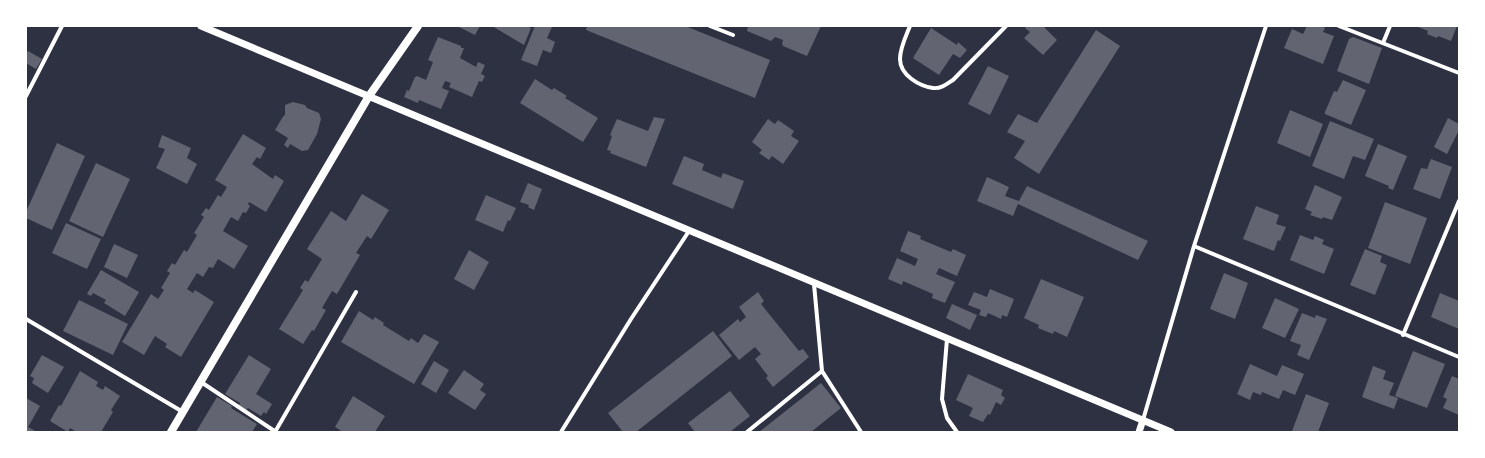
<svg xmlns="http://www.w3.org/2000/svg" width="1485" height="458" viewBox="0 0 1485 458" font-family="Inter,sans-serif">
<rect width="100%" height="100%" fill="#2d3142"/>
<!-- building -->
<path fill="#626471" d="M457,26H480L475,35Z
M492,26H526L531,28L524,45Z
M535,26L552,27L547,38L555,42L551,53L543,50L537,66L521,60Z
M587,26H685L770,60L755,98L586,30Z
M748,26H821L807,56L783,46L782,44L783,40L775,37L771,41L747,31Z
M1027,26H1043L1057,40L1043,55L1024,38L1030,32L1025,28Z
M1307,26H1321L1325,28L1323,32L1334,36L1323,64L1284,48L1292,29L1303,34Z
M1416,26H1457L1451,41L1438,36L1437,38L1427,34L1428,31Z
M931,28L957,45L958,42L967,50L960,58L953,54L939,75L913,58Z
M1096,30L1120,46L1039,174L1014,158L1025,141L1007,132L1018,114L1037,123Z
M438,37L461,46V48H464L460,58L476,67L478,62L485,65L481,74L485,76L482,82L479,81L472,97L449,87L451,83L445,81L442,88L449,91L441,109L419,100L418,103L404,97L407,90L409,91L415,77L417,76L426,80L433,62L428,60Z
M1353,37L1382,48L1369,84L1337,71L1349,39Z
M28,51L42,59L36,69L26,63V55Z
M988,66L1009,76L990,115L968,104Z
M535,79L552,90L554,88L567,96L565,98L598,118L583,142L520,103Z
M1343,80L1366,90L1351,125L1325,114V112L1334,91L1337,92Z
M293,102L305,105L307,108L319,113L321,119L317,134L308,150L302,151L290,144L288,148L284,145L288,138L275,130L284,115L285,116V105Z
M1290,110L1323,124L1310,157L1277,143Z
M654,117L665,119L646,167L610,153L611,151L607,150L612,136L610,135L617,119L648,131Z
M1448,118L1459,124V130L1447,154L1434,147Z
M768,119L775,124L778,120L794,131L791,136L799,141L783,164L772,156L769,160L759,153L762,150L752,142Z
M1330,121L1374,139L1365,160L1353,156L1344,179L1312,166Z
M243,134L266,148L260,159L257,157L252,164L273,179L275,175L284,181L266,212L249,202L248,204L250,206L246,213L243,212L238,221L231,217L223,231L248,246L234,269L218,259L213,268L209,267L203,277L197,273L187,289L193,293L195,290L214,302L181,357L165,347L167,344L155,336L144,355L122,342L151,294L158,299L164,290L161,288L170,273L167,271L172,263L175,265L184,250L187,252L197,235L194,233L204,217L201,215L206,208L209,210L218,195L221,197L227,187L215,180Z
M162,135L191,148L187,158L197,164L187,184L156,168L165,149L158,147Z
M57,143L85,156L52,230L26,218V212Z
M1378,144L1407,156L1393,190L1388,188L1389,186L1365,176Z
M684,156L704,164L702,170L721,178L723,173L744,181L733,209L672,184Z
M1431,159L1452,167L1440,199L1413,189L1421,168L1427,169Z
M96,163L130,179L103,237L69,221Z
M987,177L1009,187L1005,196L1019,201L1027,186L1148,241L1138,260L1018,204L1013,216L977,201Z
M528,183L542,189L534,210L528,207L529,205L520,202Z
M1315,185L1342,197L1332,220L1323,217L1322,219L1310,215L1312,212L1305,209Z
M362,194L389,210L371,239L367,236L356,253L360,255L337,294L332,291L322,308L326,310L314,331L312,330L303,344L279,329L303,290L300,288L305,280L308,282L322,259L307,249L331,211L346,221Z
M486,195L516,208L510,221L508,220L503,232L475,220Z
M1385,202L1427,218L1410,264L1368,248Z
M1256,206L1279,215L1276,224L1286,227L1280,241L1278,240L1274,251L1243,239Z
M66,223L101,239L87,269L52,253Z
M908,231L921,236L920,239L951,252L953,249L966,255L957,276L939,268L936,274L955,282L945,303L932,298L933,294L903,281L902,285L888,279L897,258L915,266L918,259L900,251Z
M1300,235L1313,240L1315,236L1324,240L1322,244L1334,249L1324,274L1290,260Z
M114,244L138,255L127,278L104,267Z
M1365,249L1382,256L1380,262L1387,265L1375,295L1350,285Z
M469,250L489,262L474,290L454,279Z
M101,270L139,292L125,316L104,303L106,300L93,293L91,296L87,294Z
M1224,273L1248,283L1235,319L1210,309Z
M1041,279L1084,297L1067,337L1054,331L1053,334L1038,328L1039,325L1024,318Z
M990,289L1014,299L1007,317L1002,315L1001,319L988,313L986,317L979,315L981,310L968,305L974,292L987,297Z
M758,292L764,301L761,304L799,351L803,349L809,357L773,387L766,378L768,376L755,359L761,354L755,347L739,360L719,335L738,319L740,322L746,317L739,307Z
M1440,293L1459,301V329L1431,317Z
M1275,298L1299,309L1285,338L1262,328Z
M79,300L128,324L113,355L63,331Z
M952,304L977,315L970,330L946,318Z
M359,311L373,320L375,317L384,323L383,325L409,341L411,338L418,343L424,334L439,342L414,384L341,342Z
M1302,313L1315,318L1316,315L1327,319L1309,360L1297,355L1301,345L1290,341Z
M713,331L732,356L636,432H623L608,413Z
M1413,351L1445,364L1427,408L1395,396Z
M42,355L64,367L48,393L32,383L34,378L30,376Z
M249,355L271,369L256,394L272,404L266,414L264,412L261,416L248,408L246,410L239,405L240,403L225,394Z
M434,361L449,370L436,393L421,384Z
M1250,364L1277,376L1282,365L1304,374L1295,395L1283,390L1279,399L1262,392L1261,395L1253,392L1250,400L1237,394Z
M1373,366L1386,371L1383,379L1394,383L1389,395L1398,398L1394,409L1362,397Z
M464,370L484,384L480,390L486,394L475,410L448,393Z
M80,371L98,382L96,386L103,390L105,386L120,396L111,410L113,412L101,432H77L70,428L68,432L50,421L59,405L61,406Z
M968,374L1003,390L1001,395L1005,398L1001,405L996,402L990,415L988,414L983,422L969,416L973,408L956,400Z
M1452,376L1459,379V415L1443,408L1447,399L1443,397Z
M821,383L841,408L811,432H759Z
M730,391L750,416L730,432H695L688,423Z
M1306,394L1329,403L1318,432H1293L1292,431Z
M353,396L385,416L375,432H343L335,427Z
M217,397L232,406L231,408L257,424L252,432H196Z
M26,398L40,406L28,427L37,432H26Z"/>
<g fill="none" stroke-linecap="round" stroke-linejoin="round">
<!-- minor -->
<path stroke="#fff" stroke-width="4" d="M710,26L733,35
M910,26C906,36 900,48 900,59C900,75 919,86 933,88C941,89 947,84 953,80L1006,26
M1339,26L1459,73
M1383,43L1390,26
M26,96L62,26
M1194,246L1459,357
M814,284L822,371L861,432
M26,319L183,412
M1403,335L1459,201
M947,339L942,399L947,418L957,432
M201,382L276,432
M1143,420L1194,246L1266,26
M275,432L356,292
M561,432L631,319L689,231
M747,432L822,371"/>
<!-- tertiary -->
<path stroke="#fff" stroke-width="7" d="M201,26L1171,432
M1139,432L1143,420"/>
<!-- secondary -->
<path stroke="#fff" stroke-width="8" d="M171,432L369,96L418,26"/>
</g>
<!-- border -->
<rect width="1485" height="458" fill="none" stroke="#ffffff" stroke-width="54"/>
</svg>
